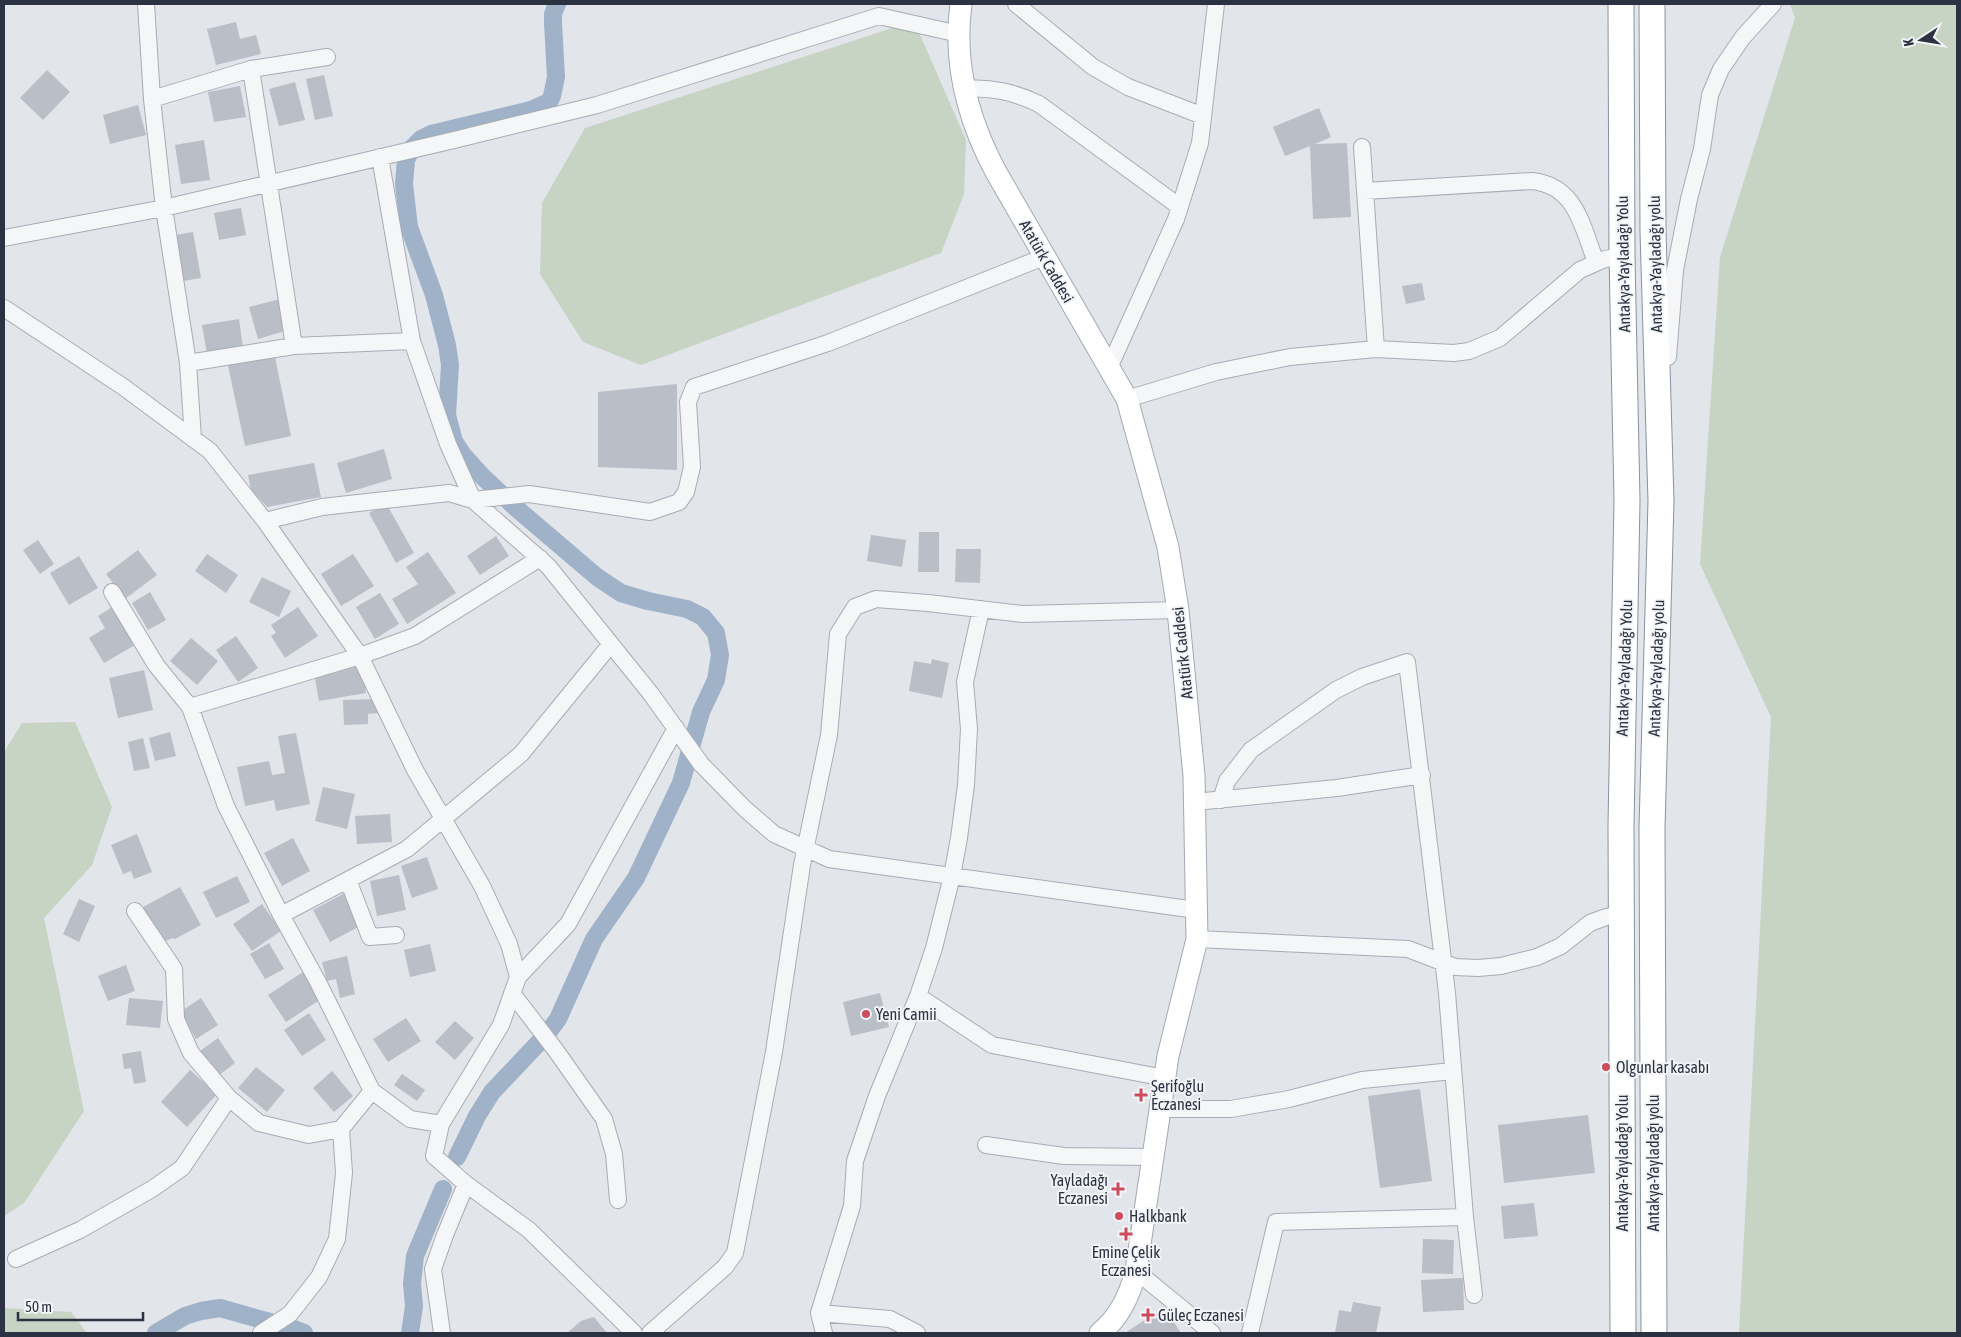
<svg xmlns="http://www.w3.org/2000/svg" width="1961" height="1337" viewBox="0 0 1961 1337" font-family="'Asap Condensed',sans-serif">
<rect width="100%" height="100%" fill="#e2e5ea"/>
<!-- green -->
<path fill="#c7d3c3" d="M1790,4H1957V1333H1739L1771,717L1700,564L1720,257L1795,18Z
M914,21L966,140L964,194L941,253L641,365L583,342L540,274L542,203L585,128Z
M75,722L112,807L92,865L44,918L84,1111L24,1203L4,1216V752L22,723Z
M4,1308L71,1312L87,1333H4Z"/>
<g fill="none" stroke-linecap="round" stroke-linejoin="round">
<!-- canal -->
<path stroke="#9fb2c8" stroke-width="18" d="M457,1157L477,1116L492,1092L547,1034L558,1019L594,939L636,878L681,783L701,712L716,680L720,655L716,633L703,617L687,609L648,601L621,593L597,577L516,508L482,476L463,455L454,441L447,415L450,365L447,345L434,295L409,227L404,184L406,160L412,148L421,139L431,134L531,110L549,102L552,96L556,77L553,23V14L557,4
M156,1333L185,1316L201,1311L220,1308L291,1328L304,1333
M410,1333L414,1306L412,1284L415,1256L443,1189"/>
</g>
<!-- building -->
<path fill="#b9bec7" d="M236,22L240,39L256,35L261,54L216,65L207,29Z
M47,70L70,92L43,120L20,98Z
M324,75L333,116L315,120L306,79Z
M295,82L305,120L279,126L269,89Z
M240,86L246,117L214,122L208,92Z
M138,105L146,135L110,144L103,115Z
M1319,108L1331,137L1315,144L1347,143L1351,217L1313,219L1310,146L1285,156L1273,127Z
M204,140L210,180L181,184L175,145Z
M241,208L246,235L219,240L214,213Z
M193,232L201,278L183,281L175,235Z
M1422,283L1425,300L1406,304L1402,286Z
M280,299L288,330L258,339L249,307Z
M239,319L243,348L207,354L202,325Z
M274,352L291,436L245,446L227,361Z
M677,384V470L598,467V392Z
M384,449L392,479L346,493L337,463Z
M314,463L321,497L267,507L251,490L248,475Z
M386,503L414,553L396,563L369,513Z
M919,532H939V572H918Z
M871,535L906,540L902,567L867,561Z
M496,536L509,556L480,575L467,556Z
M38,540L54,564L40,574L23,550Z
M956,549H981L980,583L955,582Z
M138,550L157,575L125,599L106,574Z
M428,552L456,593L407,624L392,599L418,584L406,567Z
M207,554L238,575L226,593L195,571Z
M353,554L374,586L341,606L321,574Z
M79,556L98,588L69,605L50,573Z
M262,577L291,591L279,617L249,602Z
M150,592L166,620L148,630L132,603Z
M380,593L399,624L375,639L356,607Z
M112,607L135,645L104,663L89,638L105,628L98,616Z
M298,607L318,636L285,658L271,636L276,633L271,625Z
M236,636L258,668L238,682L216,650Z
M191,638L218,661L197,685L170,661Z
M932,659L949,663L942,698L909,691L914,661L931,664Z
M361,662L366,693L319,701L314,673Z
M144,670L153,710L118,718L109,678Z
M377,699L378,713L368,714V724L344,725L343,700Z
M170,732L176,756L155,761L149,738Z
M296,733L310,804L276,811L274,800L245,806L237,767L269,761L272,775L285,773L278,736Z
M143,738L150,768L134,771L128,742Z
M323,787L355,794L347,829L315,821Z
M390,814L392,842L357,844L355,816Z
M137,834L152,872L134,879L131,871L123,874L111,845Z
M293,838L310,871L282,886L264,853Z
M427,857L438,889L412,898L401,866Z
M399,875L406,910L377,916L370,881Z
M237,876L250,902L216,918L203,892Z
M180,887L201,925L175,939L172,938L162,943L143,907Z
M345,893L362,925L330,942L313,910Z
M79,899L95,906L79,942L63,934Z
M262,904L281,931L252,951L233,924Z
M269,943L284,969L265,979L250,954Z
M430,944L436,971L410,977L404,950Z
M347,956L355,994L340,998L336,979L327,981L322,962Z
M126,965L135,991L108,1001L98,976Z
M303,972L321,999L286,1022L268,995Z
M880,993L889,1027L851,1036L843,1002Z
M129,998L163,1001L160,1028L126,1025Z
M201,998L218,1025L196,1039L180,1012Z
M309,1013L326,1040L302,1056L284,1030Z
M406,1018L421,1041L388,1062L373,1039Z
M455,1021L474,1038L455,1060L435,1042Z
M218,1038L235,1063L218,1076L200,1051Z
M141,1051L146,1082L134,1084L131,1068L124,1069L122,1054Z
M256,1067L285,1090L267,1112L238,1088Z
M190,1070L217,1094L187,1127L161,1102Z
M332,1071L353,1096L334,1112L313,1088Z
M402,1074L425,1090L417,1101L394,1085Z
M1420,1089L1432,1181L1380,1188L1368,1096Z
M1588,1115L1595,1173L1504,1183L1498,1125Z
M1534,1203L1538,1236L1504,1239L1501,1206Z
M1423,1239L1454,1240L1453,1274L1422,1273Z
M1463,1278L1464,1310L1423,1312L1421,1280Z
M1353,1302L1381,1307L1376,1333H1335L1339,1310L1351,1312Z
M1164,1307L1181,1333H1125Z
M594,1317L607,1333H567L581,1321Z"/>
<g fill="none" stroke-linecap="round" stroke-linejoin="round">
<defs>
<path id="minor" d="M146,4L152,99L164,208L188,363L193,439
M1016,4L1093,67L1128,87L1203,116
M251,69L294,346
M964,89C992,87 1014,92 1039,104L1180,207
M152,99L251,69L327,57
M1362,147L1376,349
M380,157L412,341
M1365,191L1532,181C1577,186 1582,227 1596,262
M4,238L164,208L454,140L597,105L879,16L959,34
M4,308L122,386L210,451L265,521L360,656L415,770L482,886L509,944L518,977L501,1025L441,1124L434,1156L466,1184L529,1230L634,1333
M1668,357L1675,270L1689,199L1702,149L1710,95L1721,69L1743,37L1773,4
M188,363L294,346L412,341L448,444L473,500L548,566L651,694L701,764L744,808L774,834L829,859L1196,910
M1109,368L1176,219L1200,143L1216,4
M1127,399L1216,372L1290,357L1376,349L1454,353L1469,351L1500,338L1580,270L1605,259L1622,256
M265,521L322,507L449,493L473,500L529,494L650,512L679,502L686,492L692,467L688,402L694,387L828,343L1044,257
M112,592L156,665L190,707
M1221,800L1227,781L1251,750L1336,690L1362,677L1407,662L1447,993L1465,1217L1276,1222L1250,1333
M1195,802L1337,788L1422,775
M348,880L370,937L396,935
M135,911L174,969L176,1019L191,1053L229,1098L259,1123L309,1135L341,1129
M281,915L407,849L521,754L611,644
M1197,939L1408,949L1455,967L1478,968L1501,966L1537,957L1561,946L1590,923L1606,917L1621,914
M518,977L568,924L676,728
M512,993L557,1052L604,1119L614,1154L618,1200
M918,996L992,1045L1165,1078
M1160,1109H1231L1289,1099L1362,1080L1453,1071
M441,1124L410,1119L372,1091L318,982L281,915L226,806L190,707L360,656L415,636L540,558
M986,1145L1064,1156L1153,1157
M1465,1217L1474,1295
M16,1259L80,1230L152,1189L182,1168L229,1098
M1136,1271L1212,1333
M819,1313L890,1319L917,1333
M261,1333L290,1314L319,1277L337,1239L344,1173L341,1129L372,1091
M442,1333L433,1269L445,1235L466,1184
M650,1333L725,1267L735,1253L774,1052L802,865L829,735L838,634L855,607L876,599L928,603L1022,614L1178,610
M824,1333L819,1313L852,1206L855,1161L877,1096L918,996L934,948L952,876L959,838L966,785L969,729L965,682L981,609"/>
<path id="major" d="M961,4C953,63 968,120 996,172L1127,399L1168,547L1178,610L1194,776L1197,939L1168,1056L1136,1271C1130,1294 1119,1318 1100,1333"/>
<path id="highway" d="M1621,4L1622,256L1627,501L1621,826L1623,1333
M1652,4L1653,231L1661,501L1652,828L1654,1333"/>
</defs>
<!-- minor casing -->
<use href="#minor" stroke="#a7acb4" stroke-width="18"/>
<!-- major casing -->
<use href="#major" stroke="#a2a9b5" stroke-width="23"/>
<!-- highway casing -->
<use href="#highway" stroke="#8a92a0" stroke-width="27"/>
<!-- minor -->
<use href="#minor" stroke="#f5f6f8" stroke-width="16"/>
<!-- major -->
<use href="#major" stroke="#fff" stroke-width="21"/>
<!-- highway -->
<use href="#highway" stroke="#fff" stroke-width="25"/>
</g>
<!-- markers -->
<g fill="#ca4c5d" stroke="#f2f4f7" stroke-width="2">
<circle cx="866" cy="1014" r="5"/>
<circle cx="1606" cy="1067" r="5"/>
<path d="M1138.5 1087.5h5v5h5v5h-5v5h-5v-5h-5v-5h5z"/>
<path d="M1115.5 1181.5h5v5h5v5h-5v5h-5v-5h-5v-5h5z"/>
<circle cx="1119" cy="1216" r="5"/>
<path d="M1123.5 1226.5h5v5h5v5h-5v5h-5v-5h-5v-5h5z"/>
<path d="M1145.5 1307.5h5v5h5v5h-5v5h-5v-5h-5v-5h5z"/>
</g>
<g text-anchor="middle" stroke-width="4" stroke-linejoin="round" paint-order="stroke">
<!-- street labels -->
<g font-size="16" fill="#2b3241" stroke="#f2f4f7">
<text transform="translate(1047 261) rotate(60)" y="6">Atatürk Caddesi</text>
<text transform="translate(1623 264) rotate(-91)" y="6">Antakya-Yayladağı Yolu</text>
<text transform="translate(1655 264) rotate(-91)" y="6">Antakya-Yayladağı yolu</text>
<text transform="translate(1182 653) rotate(-96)" y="6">Atatürk Caddesi</text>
<text transform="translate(1624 668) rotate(-88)" y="6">Antakya-Yayladağı Yolu</text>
<text transform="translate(1656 668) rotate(-88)" y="6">Antakya-Yayladağı yolu</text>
<text transform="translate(1622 1163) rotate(-90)" y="6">Antakya-Yayladağı Yolu</text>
<text transform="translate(1653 1163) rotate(-90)" y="6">Antakya-Yayladağı yolu</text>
</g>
<!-- poi labels -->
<g font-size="16" fill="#2b3241" stroke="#f2f4f7" text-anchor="start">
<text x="876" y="1020">Yeni Camii</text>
<text x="1616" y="1073">Olgunlar kasabı</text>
<text x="1151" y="1092">Şerifoğlu<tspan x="1151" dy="18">Eczanesi</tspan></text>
<text x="1108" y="1186" text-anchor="end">Yayladağı<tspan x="1108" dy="18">Eczanesi</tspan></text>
<text x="1129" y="1222">Halkbank</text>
<text x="1126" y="1258" text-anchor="middle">Emine Çelik<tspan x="1126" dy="18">Eczanesi</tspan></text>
<text x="1158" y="1321">Güleç Eczanesi</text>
</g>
</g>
<!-- border -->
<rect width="1961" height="1337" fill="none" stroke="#2b3241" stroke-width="10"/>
<!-- north arrow -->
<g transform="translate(1921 40) rotate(258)" stroke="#f2f4f7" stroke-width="4" paint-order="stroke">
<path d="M0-4L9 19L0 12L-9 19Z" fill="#2b3241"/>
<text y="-8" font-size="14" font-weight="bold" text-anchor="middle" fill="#2b3241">K</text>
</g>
<!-- scale -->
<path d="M18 1312v8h125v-8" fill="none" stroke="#2b3241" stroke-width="2.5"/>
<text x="25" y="1312" font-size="15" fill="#2b3241" stroke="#f2f4f7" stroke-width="4" paint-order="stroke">50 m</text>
</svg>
